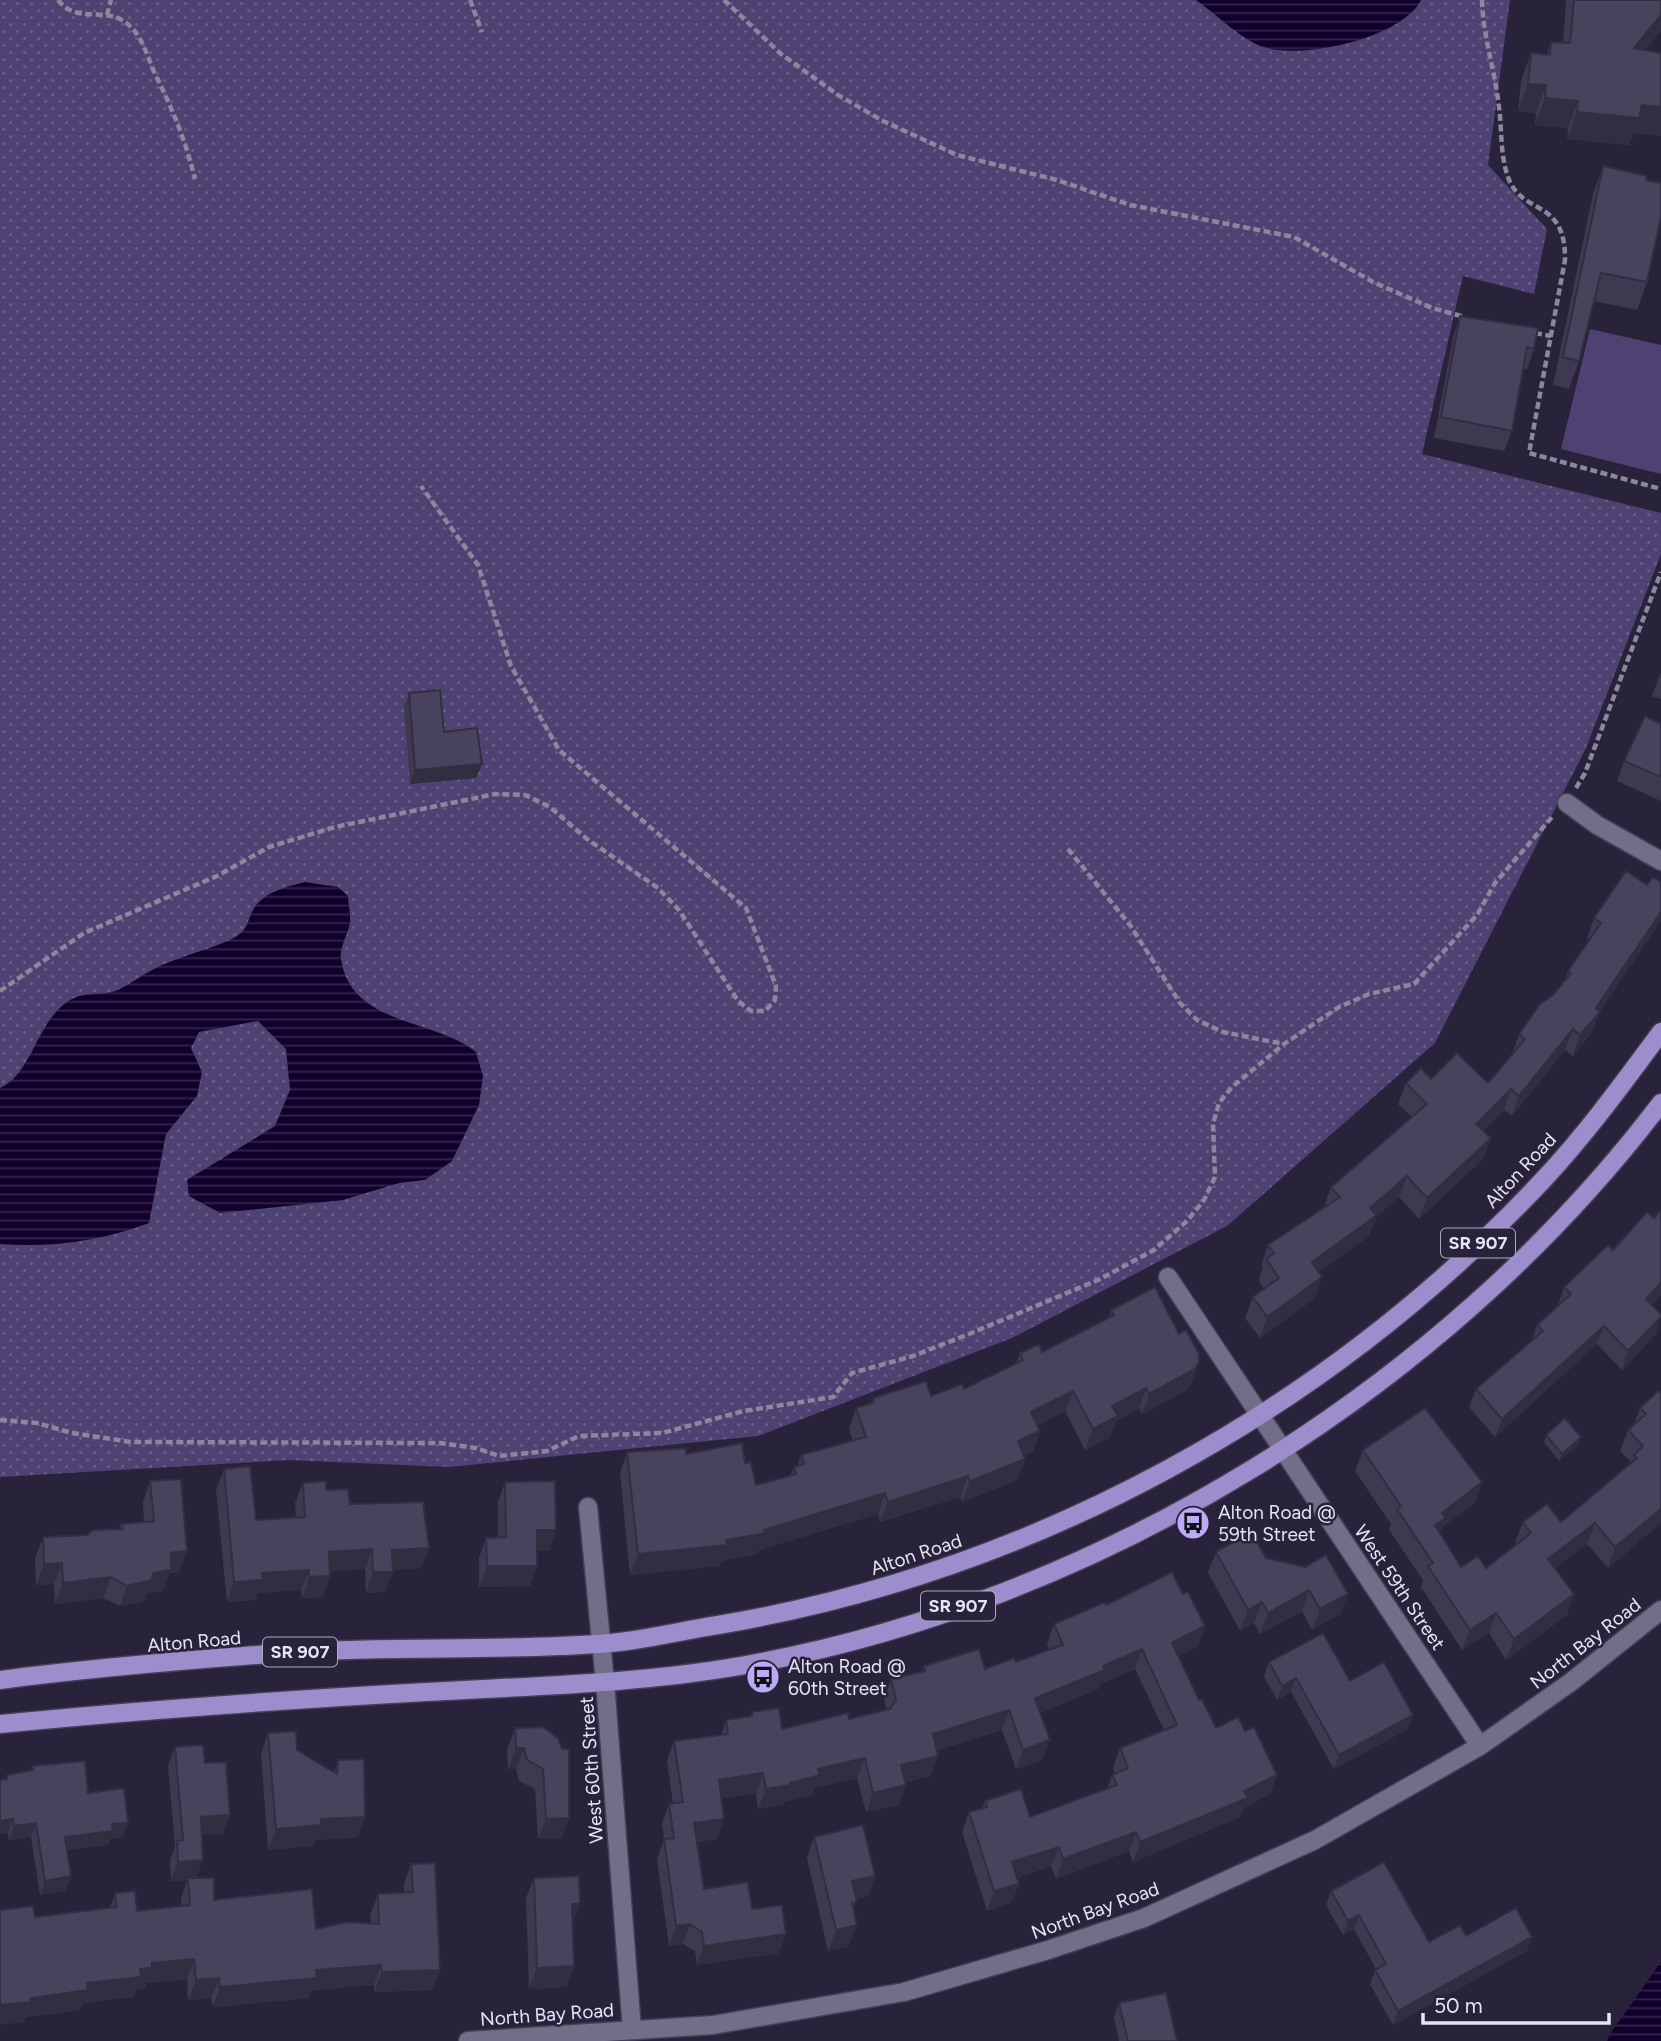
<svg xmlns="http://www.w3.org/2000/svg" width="1661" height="2041" viewBox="0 0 1661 2041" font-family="Figtree,sans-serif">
<defs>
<pattern id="grass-dots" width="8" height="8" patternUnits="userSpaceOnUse" patternTransform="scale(1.75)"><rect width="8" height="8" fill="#4e4272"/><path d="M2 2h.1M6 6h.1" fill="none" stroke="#685d87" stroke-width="1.8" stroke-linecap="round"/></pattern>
<pattern id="water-rules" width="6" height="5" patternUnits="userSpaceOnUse" patternTransform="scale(1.75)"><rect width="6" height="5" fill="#11002c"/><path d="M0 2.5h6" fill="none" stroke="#34254b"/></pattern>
</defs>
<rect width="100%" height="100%" fill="#28223b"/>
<!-- grass -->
<path fill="url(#grass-dots)" d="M0,0H1510L1488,165L1547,229L1534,294L1463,276L1422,454L1661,513V554L1586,748L1435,1043L1227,1226L1012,1338L758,1436L449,1467L288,1460L0,1477Z"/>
<!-- green -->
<path fill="#4e4272" d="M1590,329L1661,345V474L1561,449Z"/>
<!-- water -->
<path fill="url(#water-rules)" d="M1196,0H1421C1402,39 1296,62 1258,45C1236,35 1216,14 1196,0Z
M305,882L338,887L348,896C348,904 351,914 350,923C348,934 339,948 341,959C351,1026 434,1018 476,1052L483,1076L479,1105L452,1161L425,1180L399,1183L343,1200L220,1213L189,1196L187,1180L275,1126L290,1090L286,1049L258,1021L199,1032L191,1048L202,1072L197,1096L166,1134L149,1223C101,1241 51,1248 0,1244V1088C32,1074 35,1025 67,1002C84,990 101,997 118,990C132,983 145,973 160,966C182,956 207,950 230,940C252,930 245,919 257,904C270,890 287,887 305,882Z
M1661,1962V2041H1607L1610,2034Z"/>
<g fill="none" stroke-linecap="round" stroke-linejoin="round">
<defs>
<path id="minor" d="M1567,803L1597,825L1661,861
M1168,1277L1480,1746
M588,1507L605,1682L632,2030
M468,2041L713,2025L904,1992L1048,1950L1144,1918L1315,1840L1480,1746L1571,1682L1661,1610"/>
<path id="primary" d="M0,1680C98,1667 199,1659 298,1652C398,1646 499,1651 598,1644C638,1642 679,1631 718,1625C1033,1572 1326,1412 1544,1179C1587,1133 1624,1082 1661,1032
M0,1724C142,1710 283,1700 426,1692C530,1686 636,1684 740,1666C1096,1604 1443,1390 1661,1103"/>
</defs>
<!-- minor casing -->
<use href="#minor" stroke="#443f54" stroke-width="21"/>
<!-- primary casing -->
<use href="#primary" stroke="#443f54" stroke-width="21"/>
<!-- path -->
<path stroke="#8b879c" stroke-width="4.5" stroke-dasharray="7 3.5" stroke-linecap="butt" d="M58,0C76,23 100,8 122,20C142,32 146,54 155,74C173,110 185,139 195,179
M470,0L482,32
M724,0L781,54L838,95L883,121L957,155L1057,180L1130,205L1294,237L1373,282L1432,308L1465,317
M1482,0C1483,37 1495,70 1499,107C1502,129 1500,155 1508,177C1521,216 1566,197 1565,260L1529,453L1661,489
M107,15L111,0
M1535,333L1551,336
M1576,788L1585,773L1661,572
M1068,849L1130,925L1180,1003L1197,1020L1223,1032L1284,1044
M0,991L84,933L217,876L269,847L335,827L495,794L525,795L550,807L587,839L658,888L679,910L738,1001L751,1011H765L775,1000L776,986L746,908L559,750L511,666L478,565L421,486
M0,1420L37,1423L72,1433L131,1442L440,1443L476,1448L499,1456L547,1451L579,1436L662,1433L744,1411L833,1397L852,1373L913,1356L969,1334L1098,1280L1154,1250L1187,1221L1204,1200L1215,1177L1213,1124L1219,1103L1232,1087L1284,1044L1339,1007L1369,994L1414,984L1477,915L1495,883L1553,816"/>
<!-- minor -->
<use href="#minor" stroke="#726d89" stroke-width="18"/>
<!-- primary -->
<use href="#primary" stroke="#9c8ecd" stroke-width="18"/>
</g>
<!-- wall -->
<path fill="#3e3950" d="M1566,0H1661L1659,33L1645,50L1661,53V136L1634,133L1629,145L1567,139L1568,128L1535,125L1536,113L1518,111L1521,81L1531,53L1547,55L1551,42L1563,43Z
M1603,166L1646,180L1647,282L1637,310L1594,301L1579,361L1569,389L1553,385L1593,194Z
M1460,316L1534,349L1527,369H1523L1512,431L1504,451L1434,438L1453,337Z
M1661,672V699L1652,696Z
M409,693L444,732L482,764L476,778L410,784L404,707Z
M1661,724V801L1617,781L1624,761Z
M1626,871L1599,1013L1592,1032L1573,1056L1565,1050L1512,1116L1504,1110L1483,1131L1491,1138L1483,1159L1419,1219L1399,1197L1376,1217L1369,1236L1319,1272L1315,1298L1260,1338L1245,1318L1253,1297L1264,1289L1258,1280L1263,1268L1261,1266L1268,1245L1324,1208L1331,1187L1412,1117L1398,1104L1406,1083L1431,1079L1488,1083L1512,1054L1519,1034L1564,983L1568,971L1589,940L1587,939L1594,918Z
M1661,1210V1295L1652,1305L1656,1334L1622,1370L1597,1344L1495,1437L1469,1407L1476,1389L1531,1341L1537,1325L1558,1305L1564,1287L1654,1218Z
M1111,1310L1192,1383L1187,1390L1142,1414L1139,1409L1116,1421L1110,1437L1085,1450L1065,1411L1038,1425L1040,1431L1033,1451L1024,1456L1025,1459L1017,1480L962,1502L960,1497L880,1522L878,1514L759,1550L757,1554L721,1561L719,1566L630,1575L620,1473L627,1452L686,1454L745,1463L756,1485L790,1476L794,1467L797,1466L801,1455L853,1441L849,1429L856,1408L872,1403L873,1398L931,1396L964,1389L1016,1364L1020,1353L1042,1352L1109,1318Z
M1658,1391L1661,1523L1608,1568L1587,1544L1555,1568L1574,1594L1567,1615L1506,1660L1489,1633L1462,1650L1421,1587L1423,1580L1389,1530L1391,1524L1355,1471L1363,1450L1475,1503L1442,1527L1440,1533L1461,1567L1486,1568L1516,1544L1515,1543L1523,1522H1561L1630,1464L1631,1462L1620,1451L1628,1430L1634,1425L1640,1408Z
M1546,1435L1579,1444L1559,1461L1544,1442Z
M224,1469L256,1520L296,1517L295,1503L303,1483L326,1490L429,1548L421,1568L393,1570L385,1592L366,1593L365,1569L330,1571V1576L323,1597L302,1598L301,1590L258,1593L255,1600L227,1602L216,1489Z
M150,1481L187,1551L179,1572L169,1573L163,1591L147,1593L144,1601L120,1606L103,1598L55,1604L54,1584L36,1585L35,1558L43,1537L87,1535L119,1529L121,1524L144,1522L143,1502Z
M505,1482L556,1530L549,1551H537V1566L530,1586L479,1587V1558L486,1538L498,1537V1502Z
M1216,1552L1266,1558L1348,1594L1340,1614L1312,1630L1302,1611L1260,1634L1254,1623L1240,1631L1208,1572Z
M1183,1594L1205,1626L1198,1646L1178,1656L1199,1700L1216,1728L1245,1731L1277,1775L1270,1794L1244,1808L1240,1817L1133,1862L1129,1851L1056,1879L1051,1866L1017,1878L1019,1884L1011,1903L987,1911L962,1832L969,1812L982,1808L985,1801L1030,1817L1107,1789L1112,1775L1115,1774L1113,1768L1120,1748L1164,1730L1135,1669L1100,1684L1098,1689L1040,1713L1042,1760L1016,1769L1002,1730L937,1750L931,1776L905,1782L899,1805L866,1812L857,1778L815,1788L812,1795L784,1802L783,1805L758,1809L756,1793L721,1798L717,1839L697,1842L704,1889L752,1909L779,1953L697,1965L695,1951L683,1944L669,1946L657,1859L664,1839L662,1824L669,1804H673L667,1760L674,1741L721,1735L726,1720L750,1716L752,1712L782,1729L849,1719L887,1710L884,1699L891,1679L922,1671L924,1666L985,1669L1016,1662L1049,1650L1047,1644L1054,1624L1106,1605Z
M1269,1662L1350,1681L1413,1715L1408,1729L1334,1769L1291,1692L1277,1700L1264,1676Z
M543,1727L562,1839H538L535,1789L519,1781L516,1769H508L507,1749L515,1728Z
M268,1733L334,1772L338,1760L365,1817L358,1837L315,1840L313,1846L268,1850L261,1754Z
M175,1747L205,1763L223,1834L202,1835L196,1878L214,1900L316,1929L371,1923L370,1915L378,1894L404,1893V1884L411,1864L440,1970L432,1990L374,1992V1985L312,1990L309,1998L213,2007L211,1998L188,2000L187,1979L146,1983L145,1988L136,1989L133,1997L83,2003L80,2010L26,2017L24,2022L35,1917L110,1908L115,1893L137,1911L181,1906V1899L187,1880L171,1881L170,1860L175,1846L168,1766Z
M32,1766L88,1793L123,1837L111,1838L108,1845L67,1850L66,1890L40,1895L31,1837L9,1840L8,1833L0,1834V1780L5,1779L7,1775L31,1771Z
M814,1837L875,1876L868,1896L856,1899L853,1911L849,1946L828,1951L807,1858Z
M534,1878L573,1923L567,1987L529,1989L526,1898Z
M1331,1891L1429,1942L1466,1936L1527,1951L1393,2025L1370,1984L1376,1969L1354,1929L1343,1935L1326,1905Z
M1119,2003L1177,2041H1119L1114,2017Z"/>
<!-- shaded-wall -->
<path fill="#322e41" d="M1661,15V33H1659L1624,76L1634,48Z
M1528,84L1546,85L1536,113L1518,111Z
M1545,98L1578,101L1568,128L1535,125Z
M1642,105L1661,107V136L1634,133L1629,145L1567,139L1577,112Z
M482,764L476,778L410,784L415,770Z
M1661,912V921L1599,1013L1592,1032L1573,1056L1580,1035L1596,1008Z
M1573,1029L1565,1050L1512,1116L1519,1096Z
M1511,1089L1504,1110L1469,1145L1476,1124Z
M1491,1138L1483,1159L1419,1219L1427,1198Z
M1407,1176L1399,1197L1376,1217L1369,1236L1304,1283L1312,1262L1370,1208Z
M1322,1277L1315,1298L1260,1338L1267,1317Z
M1661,1283V1295L1639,1317L1646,1299Z
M1661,1317L1656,1334L1622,1370L1628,1351Z
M1604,1326L1597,1344L1495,1437L1502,1419Z
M1199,1362L1192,1383L1187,1390L1142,1414L1149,1394Z
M1146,1388L1139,1409L1116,1421L1110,1437L1085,1450L1093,1429L1112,1406Z
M1073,1391L1065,1411L1024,1433L1031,1412Z
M1040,1431L1033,1451L1010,1462L1018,1441Z
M1581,1437L1579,1444L1559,1461L1562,1454Z
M1025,1459L1017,1480L962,1502L970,1481Z
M968,1476L960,1497L880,1522L888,1502Z
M1482,1482L1475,1503L1442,1527L1438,1539L1435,1525L1442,1513Z
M885,1493L878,1514L759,1550L757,1554L721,1561L719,1566L630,1575L638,1554L726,1540Z
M1661,1509V1523L1608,1568L1615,1547Z
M1595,1523L1587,1544L1540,1580L1548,1559Z
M537,1530H556L549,1551H529Z
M429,1548L421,1568L384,1570L392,1550Z
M372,1549L365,1569L321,1572L329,1552Z
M187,1551L179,1572L169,1573L163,1591L147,1593L144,1601L120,1606L127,1586L153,1573L171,1553Z
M62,1563L54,1584L36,1585L44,1564Z
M487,1566H537L530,1586L479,1587Z
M309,1570L301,1590L258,1593L255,1600L227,1602L234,1582L262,1573Z
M373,1572H393L385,1592L366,1593Z
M330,1576L323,1597L302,1598L309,1577Z
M111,1577L103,1598L55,1604L63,1583Z
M1309,1590L1302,1611L1260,1634L1268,1613Z
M1348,1594L1340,1614L1312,1630L1320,1609Z
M1574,1594L1567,1615L1506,1660L1514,1639Z
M1262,1602L1254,1623L1240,1631L1248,1610Z
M1496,1613L1489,1633L1462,1650L1470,1630Z
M1205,1626L1198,1646L1165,1662L1172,1643Z
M1142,1649L1135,1669L1100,1684L1098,1689L1028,1718L1035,1698Z
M1296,1678L1291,1692L1277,1700L1282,1686Z
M1009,1710L1002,1730L925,1753L933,1734Z
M1413,1715L1408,1729L1334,1769L1339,1755Z
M1050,1740L1042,1760L1016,1769L1023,1750Z
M516,1748H524L516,1769H508Z
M938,1756L931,1776L894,1785L901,1765Z
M865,1758L857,1778L815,1788L812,1795L784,1802L783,1805L758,1809L766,1789L790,1783L818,1769Z
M763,1773L756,1793L712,1800L719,1780Z
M1277,1775L1270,1794L1244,1808L1240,1817L1133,1862L1140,1842Z
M906,1785L899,1805L866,1812L873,1793Z
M230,1815L223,1834L194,1836L201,1817Z
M365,1817L358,1837L315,1840L313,1846L268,1850L276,1829L321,1819Z
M569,1818L562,1839H538L546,1819Z
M13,1819L8,1833L0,1834V1821Z
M724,1819L717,1839L687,1843L694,1823Z
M36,1823L31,1837L9,1840L14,1826Z
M128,1823L123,1837L111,1838L108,1845L59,1851L65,1837L112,1824Z
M1136,1832L1129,1851L1056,1879L1063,1859Z
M1059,1847L1051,1866L1004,1882L1012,1862Z
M203,1860L196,1879L171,1881L178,1862Z
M71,1876L66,1890L40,1895L45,1881Z
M875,1876L868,1896L844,1902L852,1881Z
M1019,1884L1011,1903L987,1911L994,1891Z
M572,1904H580L572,1925Z
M1359,1915L1354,1929L1343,1935L1348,1921Z
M690,1924L683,1944L669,1946L676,1926Z
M857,1925L849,1946L828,1951L836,1930Z
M786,1934L779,1953L697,1965L704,1946Z
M1532,1937L1527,1951L1393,2025L1398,2011Z
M194,1959L187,1979L146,1983L145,1988L136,1989L133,1997L83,2003L80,2010L26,2017L24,2022L0,2025V2005L140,1969L152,1963Z
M381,1965L374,1985L312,1990L309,1998L213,2007L220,1987L316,1970Z
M574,1966L567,1987L529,1989L537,1968Z
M440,1970L432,1990L374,1992L382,1972Z
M219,1978L211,1998L188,2000L196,1980Z"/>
<!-- building -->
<path fill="#48425d" stroke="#322e41" stroke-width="2" d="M1574,0H1661V15L1634,48L1661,53V107L1642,105L1639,118L1577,112L1578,101L1545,98L1546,85L1528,84L1531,53L1550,55L1551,42L1570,43Z
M1603,166L1647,176L1646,180L1661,183V217L1647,282L1601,273L1579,361L1563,357Z
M1460,316L1538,328L1534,349L1527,347L1512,431L1441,417Z
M440,690L444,732L477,728L482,764L415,770L409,693Z
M1645,716L1661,724V777L1624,761Z
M1626,871L1647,885L1653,877L1661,882V912L1596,1008L1600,1012L1580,1035L1573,1029L1519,1096L1511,1089L1476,1124L1491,1138L1427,1198L1407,1176L1370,1208L1377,1215L1312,1262L1322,1277L1267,1317L1253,1297L1279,1278L1266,1259L1274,1253L1268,1245L1340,1197L1331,1187L1427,1104L1406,1083L1421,1068L1431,1079L1457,1053L1488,1083L1525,1039L1519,1034L1540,1004L1553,995L1571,973L1568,971L1601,923L1594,918Z
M1661,1210V1283L1646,1299L1661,1314V1317L1628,1351L1604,1326L1502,1419L1476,1389L1543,1331L1537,1325L1571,1294L1564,1287L1608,1245L1613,1250L1647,1212L1654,1218Z
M1155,1287L1179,1334L1186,1330L1199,1354V1362L1195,1369L1149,1394L1146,1388L1112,1406L1118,1416L1093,1429L1073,1391L1031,1412L1040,1431L1018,1441L1025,1459L970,1481L968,1476L888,1502L885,1493L764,1530L765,1533L726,1540L727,1545L638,1554L627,1452L686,1448V1454L742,1443L745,1463L751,1462L756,1485L796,1474L794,1467L804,1464L801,1455L866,1437L856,1408L874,1402L873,1398L926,1381L931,1396L962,1384L964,1389L1023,1360L1020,1353L1039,1344L1042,1352L1114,1315L1111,1310Z
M1658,1391L1661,1393V1509L1615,1547L1595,1523L1548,1559L1574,1594L1514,1639L1496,1613L1470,1630L1428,1566L1433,1563L1397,1509L1401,1506L1363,1450L1425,1408L1482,1482L1442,1513L1446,1518L1435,1525L1461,1567L1478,1556L1486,1568L1531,1533L1523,1522L1547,1504L1561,1522L1637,1458L1634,1455L1643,1446L1628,1430L1646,1414L1640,1408Z
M1565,1418L1581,1437L1562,1454L1546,1435Z
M250,1466L256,1520L305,1517L303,1483L326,1481V1490L348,1489L350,1504L423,1502L429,1548L392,1550L393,1572H373L372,1549L329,1552L330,1576L309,1577V1570L262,1573L263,1580L234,1582L224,1469Z
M181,1479L187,1551L171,1553V1570L153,1573L152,1580L127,1586L111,1577L63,1583L62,1563L44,1564L43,1537L87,1535L93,1530L123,1529L121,1524L154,1521L150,1481Z
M555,1481L556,1530H537V1566H487L486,1538L506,1537L505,1482Z
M1251,1532L1266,1558L1305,1567L1326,1555L1348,1594L1320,1609L1309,1590L1268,1613L1262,1602L1248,1610L1216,1552Z
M1172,1572L1183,1594L1188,1592L1205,1626L1172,1643L1199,1700L1202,1699L1216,1728L1238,1717L1245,1731L1254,1727L1277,1775L1244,1791L1248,1798L1140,1842L1136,1832L1063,1859L1059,1847L1012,1862L1019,1884L994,1891L969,1812L987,1807L985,1801L1021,1789L1030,1817L1117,1785L1112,1775L1128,1768L1120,1748L1177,1725L1142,1649L1103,1666L1105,1670L1035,1698L1050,1740L1023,1750L1009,1710L933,1734L938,1756L901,1765L906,1785L873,1793L865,1758L818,1769L820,1775L790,1783V1785L766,1789L763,1773L719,1780L724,1819L694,1823L704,1889L748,1882L752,1909L782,1905L786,1934L704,1946L702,1932L690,1924L676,1926L664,1839L674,1838L669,1804L683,1802L674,1741L728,1734L726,1720L752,1716V1712L779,1708L782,1729L848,1713L849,1719L890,1709L896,1700L891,1679L925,1671L924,1666L979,1649L985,1669L1014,1658L1016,1662L1063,1645L1054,1624L1105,1602L1106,1605Z
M1323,1633L1350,1681L1384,1662L1413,1715L1339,1755L1296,1678L1282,1686L1269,1662Z
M543,1727L558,1738L562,1749H569V1818L546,1819L543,1769L527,1760L524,1748H516L515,1728Z
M296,1731L297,1750L337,1774L338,1760L364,1759L365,1817L321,1819V1825L276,1829L268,1733Z
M203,1745L205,1763L226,1762L230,1815L201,1817L203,1860L178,1862L177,1841L183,1840L175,1747Z
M85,1761L88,1793L124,1788L128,1823L112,1824L113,1831L65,1837L71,1876L45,1881L36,1823L14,1826L13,1819L0,1821V1780L7,1779V1775L33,1770L32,1766Z
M863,1825L875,1876L852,1881L857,1901L852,1903L857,1925L836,1930L814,1837Z
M1384,1862L1429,1942L1460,1925L1466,1936L1516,1908L1532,1937L1398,2011L1375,1970L1386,1964L1359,1915L1348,1921L1331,1891Z
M435,1863L440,1970L382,1972L381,1965L316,1970L317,1978L220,1987L219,1978L196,1980L194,1959L152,1963V1968L140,1969L141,1977L87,1983L88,1990L31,1998V2002L0,2005V1910L33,1906L35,1917L116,1907L115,1893L135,1891L137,1911L190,1905L188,1878H214V1900L312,1889L316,1929L347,1922L379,1924L378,1894L413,1892L411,1864Z
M579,1876L580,1904H572L574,1966L537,1968L534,1878Z
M1166,1993L1177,2041H1128L1119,2003Z"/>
<!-- icons -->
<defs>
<symbol id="bus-disc" viewBox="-11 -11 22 22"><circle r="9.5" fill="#bbaaf6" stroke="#28223b"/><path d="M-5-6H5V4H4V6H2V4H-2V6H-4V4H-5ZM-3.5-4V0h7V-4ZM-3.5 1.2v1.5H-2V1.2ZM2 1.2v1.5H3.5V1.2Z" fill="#111"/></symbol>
</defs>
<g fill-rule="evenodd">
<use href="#bus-disc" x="1174" y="1504" width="38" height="38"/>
<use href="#bus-disc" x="744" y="1658" width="38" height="38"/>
</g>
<g text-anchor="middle" stroke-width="5" stroke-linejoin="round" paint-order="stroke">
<!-- shield labels -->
<g fill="#28223b" stroke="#aeaabd" stroke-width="2">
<rect x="1441" y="1228.5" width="74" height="29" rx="5"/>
<rect x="921" y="1591.5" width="74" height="29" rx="5"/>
<rect x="263" y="1637.5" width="74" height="29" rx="5"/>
</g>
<g font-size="18" font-weight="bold" fill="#e7e4f5">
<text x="1478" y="1249">SR 907</text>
<text x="958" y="1612">SR 907</text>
<text x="300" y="1658">SR 907</text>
</g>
<!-- street labels -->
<g font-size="19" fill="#e7e4f5" stroke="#28223b">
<text transform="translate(1520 1170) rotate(-47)" y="7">Alton Road</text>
<text transform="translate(916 1554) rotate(-18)" y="7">Alton Road</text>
<text transform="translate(1400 1587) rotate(56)" y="7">West 59th Street</text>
<text transform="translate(194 1641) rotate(-5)" y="7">Alton Road</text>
<text transform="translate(1585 1643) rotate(-38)" y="7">North Bay Road</text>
<text transform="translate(591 1770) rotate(-94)" y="7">West 60th Street</text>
<text transform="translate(1095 1910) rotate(-20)" y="7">North Bay Road</text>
<text transform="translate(547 2014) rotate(-4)" y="7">North Bay Road</text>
</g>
<!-- poi labels -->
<g font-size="19" fill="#e7e4f5" stroke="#28223b" text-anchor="start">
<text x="1218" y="1519">Alton Road @<tspan x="1218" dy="22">59th Street</tspan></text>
<text x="788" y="1673">Alton Road @<tspan x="788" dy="22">60th Street</tspan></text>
</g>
</g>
<!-- scale -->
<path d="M1423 2013v10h186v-10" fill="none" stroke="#e7e4f5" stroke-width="3.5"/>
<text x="1434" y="2013" font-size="21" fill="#e7e4f5" stroke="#28223b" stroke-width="5" paint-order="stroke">50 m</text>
</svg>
